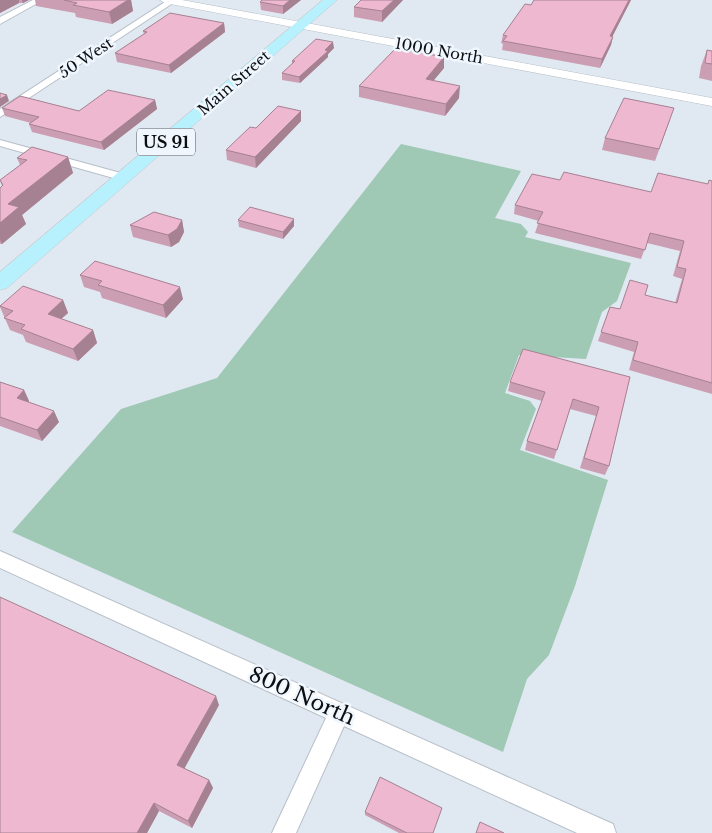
<svg xmlns="http://www.w3.org/2000/svg" width="712" height="833" viewBox="0 0 712 833" font-family="'Libre Baskerville',serif">
<rect width="100%" height="100%" fill="#e0e9f2"/>
<!-- green -->
<path fill="#9fc8b5" d="M401,144L521,171L495,218L521,224L528,232L525,237L631,263L617,301L602,312L586,359L519,355L505,393L530,401L536,409L520,450L608,480L575,586L549,655L527,679L503,752L12,532L121,409L217,378Z"/>
<g fill="none" stroke-linecap="round" stroke-linejoin="round">
<defs>
<path id="minor" d="M33,0H43L0,24V17Z
M168,0L176,1L0,117V109Z
M0,140L128,175L130,177L124,181L0,146Z
M0,551L613,824L616,833H577L344,726L296,833H272L326,718L0,568Z"/>
<path id="tertiary" d="M160,0H182L712,98V106L165,3Z"/>
<path id="primary" d="M323,0H337L7,288L0,290V272Z"/>
</defs>
<!-- minor casing -->
<use href="#minor" stroke="#b7bfc8" stroke-width="2"/>
<!-- tertiary casing -->
<use href="#tertiary" stroke="#b7bfc8" stroke-width="1"/>
<!-- primary casing -->
<use href="#primary" stroke="#c5c5c6" stroke-width="1"/>
<!-- minor -->
<use href="#minor" fill="#fff" fill-rule="evenodd"/>
<!-- tertiary -->
<use href="#tertiary" fill="#fff" fill-rule="evenodd"/>
<!-- primary -->
<use href="#primary" fill="#b7f1fd" fill-rule="evenodd"/>
</g>
<!-- wall -->
<path fill="#cc9eb3" d="M0,0H29L23,3H19L0,13Z
M35,0H131L133,11L112,24L76,17L75,13L36,6Z
M262,0H301L283,14L261,10L260,2Z
M403,0L382,22L354,17V7Z
M534,0H631L612,37L611,45L600,68L502,50L503,44L501,43L503,35L531,5Z
M224,23L225,32L171,73L117,62L115,53L144,34L143,31Z
M334,48L328,54V57L300,83L282,80V73L292,64V61Z
M707,50L712,51V81L699,78L701,66Z
M444,57V68L433,81L459,98L445,116L359,97V86Z
M155,100L157,109L104,150L32,132L29,124L31,123L5,116L2,108L79,111Z
M670,120L655,161L602,150L605,138Z
M301,121L256,168L227,160L226,150L256,128Z
M68,157L73,173L22,215L26,224L2,244H0V188L2,186L0,181L20,165L17,158Z
M560,180L651,192L708,184L712,181V394L629,370L634,352L598,341L610,307L620,309L645,295L675,303L682,279L673,276L680,251L647,243L641,259L535,233L539,221L514,214L515,205Z
M294,219V226L283,239L239,227L238,220Z
M182,220L184,232L179,242L171,247L133,237L130,225Z
M80,275L183,299L166,318L102,298L100,292L84,287Z
M63,300L68,313L61,319L93,330L97,343L78,361L26,342L23,335L10,330L0,307V306Z
M630,377L609,466L605,475L580,468L596,416L570,409L554,459L525,450L527,441L542,401L508,391L510,382Z
M0,382L24,390L29,401V402L59,422L42,441L0,426Z
M219,705L184,768L209,780L213,788L192,828L159,811L147,833H0Z
M365,812L433,833H399L365,815Z"/>
<!-- shaded-wall -->
<path fill="#a68192" d="M0,0H19V3L0,13Z
M22,0H29L23,3Z
M128,0H131L133,11L112,24L109,12Z
M290,0H301L283,14V6Z
M394,0H403L382,22V11Z
M629,0H631L608,45L610,36Z
M224,23L225,32L171,73L169,65Z
M613,37L611,45L600,68L602,59Z
M333,42L334,48L328,54V57L300,83L299,77Z
M444,57V68L425,91L426,79Z
M460,86L459,98L445,116L446,104Z
M7,95L9,101L0,107V99Z
M155,100L157,109L104,150L101,142Z
M301,111V121L256,168L255,157Z
M68,157L73,173L22,215L26,224L2,244L0,240V223L8,204Z
M294,219V226L283,239V232Z
M182,220L184,232L179,242L171,247L168,235Z
M180,287L183,299L166,318L163,305Z
M63,300L68,313L53,326L48,314Z
M93,330L97,343L78,361L73,349Z
M24,390L29,401L22,409L17,398Z
M54,411L59,422L42,441L37,430Z
M216,696L219,705L182,773L177,765Z
M209,780L213,788L192,828L188,821Z
M154,803L159,811L147,833H137Z"/>
<!-- building -->
<path fill="#edb8d0" stroke="#a68192" d="M64,0H128L109,12L73,5L77,3Z
M262,0H290L283,6L260,2Z
M361,0H394L382,11L354,7Z
M534,0H629L610,36L613,37L602,59L503,41L507,36L503,35L525,4L531,5Z
M170,13L224,23L169,65L115,53L147,32L143,31Z
M316,39L333,42L325,50L328,51L299,77L282,73L295,61H292Z
M396,48L444,57L426,79L460,86L446,104L359,86Z
M707,50L712,51V64L705,63Z
M108,90L155,100L101,142L29,124L39,117L2,108L20,96L79,111Z
M0,93L7,95L0,99Z
M624,98L674,108L659,149L605,138Z
M278,106L301,111L255,157L226,150L250,127L256,128Z
M32,147L68,157L8,204L19,207L0,223V188L3,185L0,180L27,160L17,158Z
M564,172L651,192L658,173L708,184L709,180L712,181V383L633,360L638,342L601,332L610,307L620,309L630,280L648,285L645,295L677,303L686,269L677,267L684,241L650,233L645,250L537,223L543,212L515,205L532,174L560,180Z
M250,207L294,219L283,232L238,220Z
M154,212L182,220L177,229L168,235L130,225Z
M95,261L180,287L163,305L98,285L102,281L80,275Z
M23,286L63,300L48,314L93,330L73,349L21,329L25,325L4,318L13,311L0,306Z
M523,349L630,377L609,466L584,458L599,407L573,399L557,450L527,441L545,392L510,382Z
M0,382L24,390L17,398L54,411L37,430L0,417Z
M0,597L216,696L177,765L209,780L188,821L154,803L137,833H0Z
M380,777L442,808L433,833H407L365,812Z
M480,822L504,833H476Z"/>
<g text-anchor="middle" stroke-width="5" stroke-linejoin="round" paint-order="stroke">
<!-- far-street labels -->
<g font-size="15" fill="#0c0f12" stroke="#eff6fd">
<text transform="translate(439 51) rotate(10)" y="5">1000 North</text>
<text transform="translate(86 58) rotate(-33)" y="5">50 West</text>
<text transform="translate(234 83) rotate(-41)" y="5">Main Street</text>
</g>
<!-- shield labels -->
<rect fill="#eff6fd" stroke="#505458" stroke-width="1" x="137" y="128.5" width="58" height="27" rx="4"/>
<g font-size="16" font-weight="bold" fill="#0c0f12">
<text x="166" y="148">US 91</text>
</g>
<!-- near-street labels -->
<g font-size="21" fill="#0c0f12" stroke="#eff6fd">
<text transform="translate(302 696) rotate(24)" y="7">800 North</text>
</g>
</g>
</svg>
